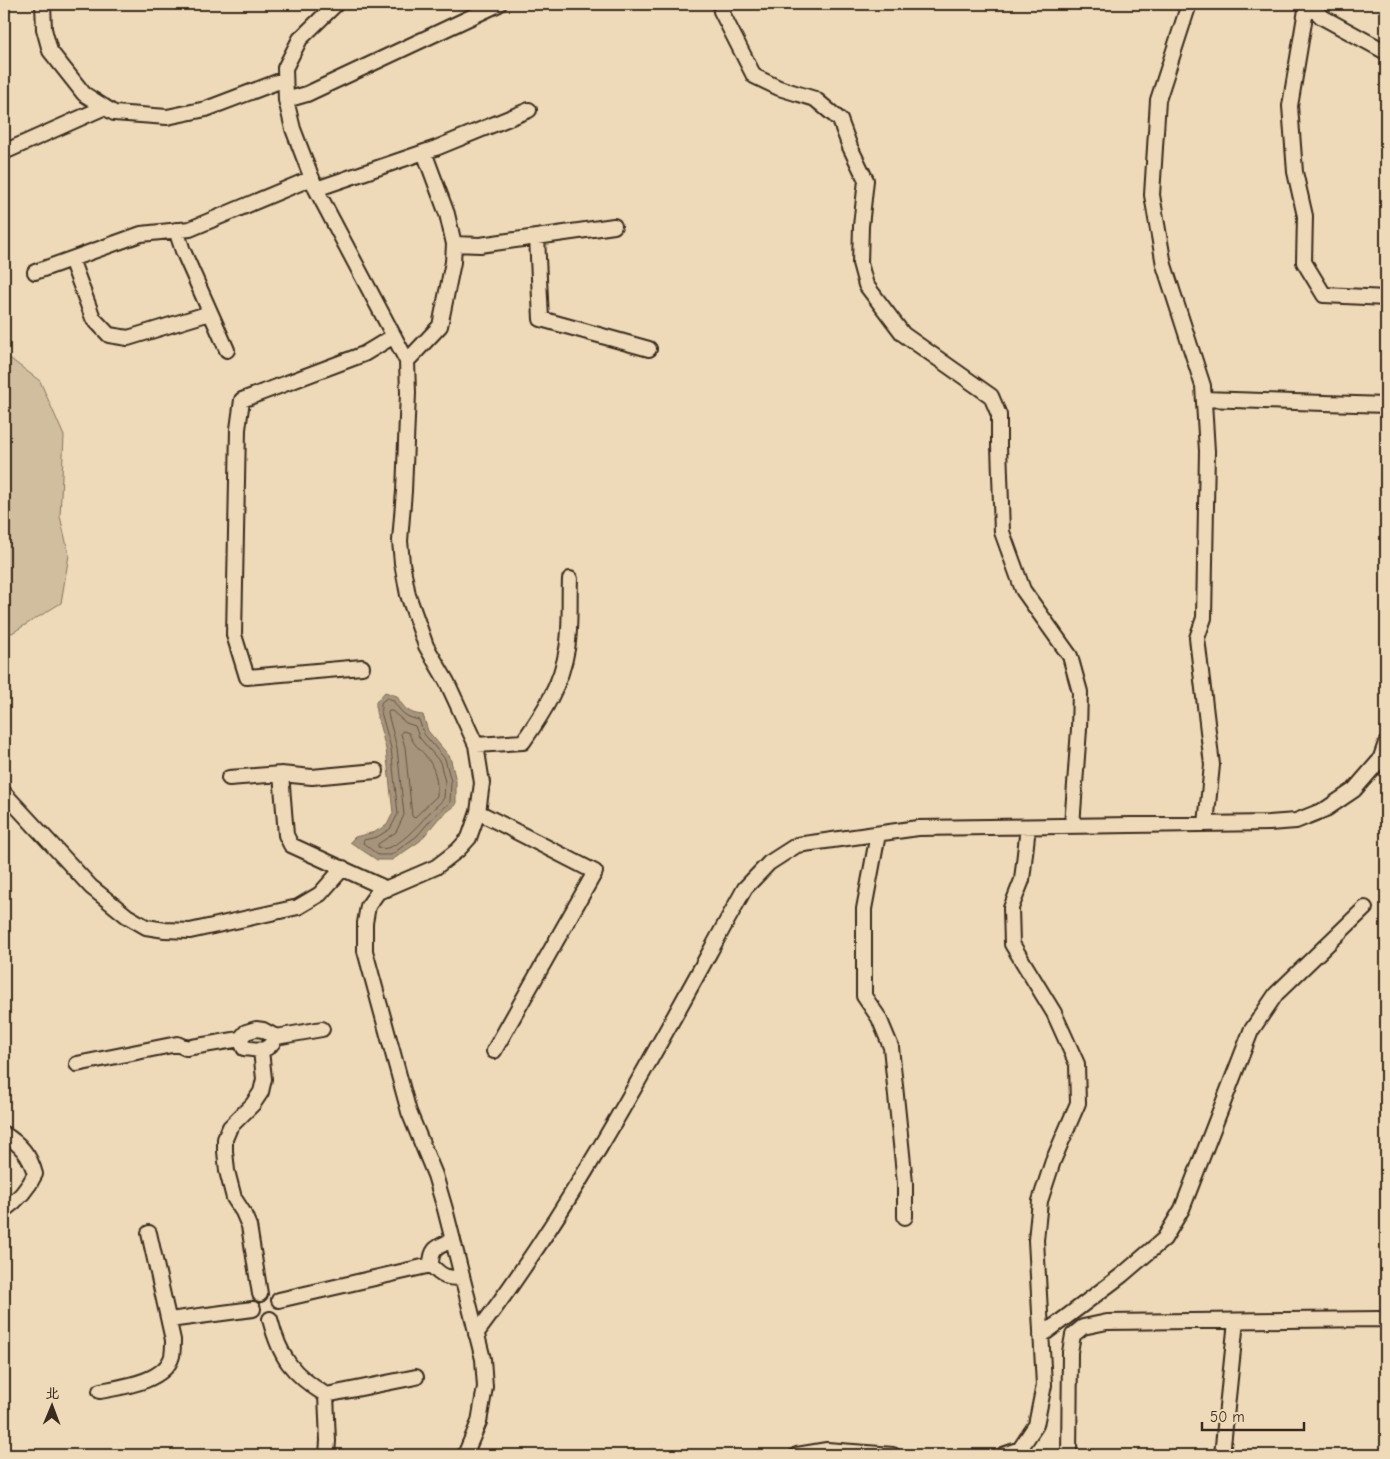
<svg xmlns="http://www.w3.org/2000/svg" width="1390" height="1459" viewBox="0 0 1390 1459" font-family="'Comic Neue','LXGW WenKai TC',sans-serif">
<rect width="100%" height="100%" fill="#eedab8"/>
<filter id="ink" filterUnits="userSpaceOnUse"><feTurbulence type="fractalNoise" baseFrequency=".02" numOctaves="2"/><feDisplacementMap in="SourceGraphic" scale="10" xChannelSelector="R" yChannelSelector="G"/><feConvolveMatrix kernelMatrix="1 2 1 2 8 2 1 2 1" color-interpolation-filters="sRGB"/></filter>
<g filter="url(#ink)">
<!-- green -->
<path fill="#d0be9f" stroke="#86745e" d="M4,354L40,381L64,436L60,516L69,555L61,603L12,633L4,630Z"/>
<!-- water -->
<path fill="#a7947c" stroke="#7c6a56" d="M385,692L397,696C403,708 409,714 423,715L428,731L450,757L456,781V805L439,818L420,841L392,860H377L350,842L355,837L375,832L387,825L393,813L386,749L376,712V702Z"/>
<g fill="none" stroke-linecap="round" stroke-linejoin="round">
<!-- shore -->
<path stroke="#665444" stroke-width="1" d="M387,698L393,700C401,713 405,717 419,720L424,734L445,759L451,781L450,803L435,815L417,836L391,855H378L363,843L364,840L377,837L390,829L398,814L391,748L381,712V703Z
M389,711H392L406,723L415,726L419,737L440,762L445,782L444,798C441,803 435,807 430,812C421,822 393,856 378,847V844L396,832L404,815L397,748L388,714Z
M403,731L409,733C412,743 419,748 425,755C435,767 438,781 437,796L414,818L412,816L405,747L401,734Z"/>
<defs>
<path id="minor" d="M43,4L44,29L50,51L84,94L114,113L167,117L206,109L285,79
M336,4L300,39L285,68L286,100L293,129L316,189L407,361L408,393L404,491L400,541L402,563L408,595L426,646L447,682L476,745L482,783L478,812L469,838L458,850L436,867L378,892L368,906L365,923V951L409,1112L435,1175L445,1209L483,1359L485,1387L479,1422L465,1455
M726,4L721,11L754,76L779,88L815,99L840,120L850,147L866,180L861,226L860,263L866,285L903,334L991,396L999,415V446L1002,532L1023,590L1070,656L1080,692L1079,729L1072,826
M1189,4L1158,100L1152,195L1164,265L1203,386L1207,451L1204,618L1197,638L1212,765L1206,824
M1307,4L1290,106L1295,172L1305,216L1304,262L1324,295L1386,298
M1308,4L1322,17L1386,52
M286,100L307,94L499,4
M4,152L105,107
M316,189L436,148L529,110
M176,230L183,251L227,350
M537,237L541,319L649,349
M454,244L480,245L614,226
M71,259L93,318L109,335L128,338L210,313
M35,272L141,234L190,229L312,178
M407,361L440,326L453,262L454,244L447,214L424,152
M1204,399L1386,405
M362,667L247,677L234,635L238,429L242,400L364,354L394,336
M476,745L523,742C544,712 561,685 567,649C571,626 569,602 570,579
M281,774L286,835L291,845L387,889
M229,778L281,774L312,777L376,771
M4,793L91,887L127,916L146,927L165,930L190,931L298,907L320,894L343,868
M478,812L595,872L494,1051
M878,834L864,909V996L879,1018L891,1047L905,1183V1217
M240,1039L244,1048C260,1050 268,1053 276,1037
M77,1064L177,1044L186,1048L240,1039L246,1032L256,1029L263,1030L276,1037L322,1029
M4,1134C20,1144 30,1155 35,1174C28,1189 18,1200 4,1210
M431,1265C442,1277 446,1278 462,1278
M260,1294L249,1226L243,1212L234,1198L227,1171L225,1151V1139L230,1127L253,1104L261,1092L264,1079L261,1050
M279,1300L431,1265C431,1247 438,1247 453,1240
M270,1319C280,1358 292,1374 326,1395L416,1377
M169,1320L253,1309
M476,1334C581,1195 661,1040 745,888L769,863L797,845L918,828L1269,823L1296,821L1326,809L1354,790L1380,760L1386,743
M1041,1336L1122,1275L1164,1239L1182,1209L1251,1031L1276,994L1365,908
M100,1391C121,1387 165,1382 172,1356C173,1351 173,1345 173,1340L149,1233
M326,1395L328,1441L327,1455
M797,1455L827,1450L893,1455
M1003,1455L1020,1449L1036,1425L1044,1385L1036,1240L1040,1201L1053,1161L1078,1103L1077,1064L1054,1013L1012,944L1011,908L1022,880L1028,827
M1069,1455L1070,1352L1073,1335L1083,1327L1107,1322L1380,1319L1386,1320
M1222,1455L1236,1321"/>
</defs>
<!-- minor casing -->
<use href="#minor" stroke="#3b2a1e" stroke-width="18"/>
<!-- minor -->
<use href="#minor" stroke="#eedab8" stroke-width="14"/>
</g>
</g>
<!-- margin -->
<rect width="1390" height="1459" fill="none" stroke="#eedab8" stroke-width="20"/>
<rect x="10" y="10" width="1370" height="1439" fill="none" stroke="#3b2a1e" stroke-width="2" filter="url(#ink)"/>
<!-- north arrow -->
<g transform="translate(52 1406) rotate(1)" stroke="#eedab8" stroke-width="4" paint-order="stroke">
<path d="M0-4L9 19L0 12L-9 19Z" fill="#3b2a1e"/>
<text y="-8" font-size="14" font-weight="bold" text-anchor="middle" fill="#3b2a1e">北</text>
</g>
<!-- scale -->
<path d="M1202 1422v8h102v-8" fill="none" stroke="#3b2a1e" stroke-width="2.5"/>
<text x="1210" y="1422" font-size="15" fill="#3b2a1e" stroke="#eedab8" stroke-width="4" paint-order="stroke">50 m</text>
</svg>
